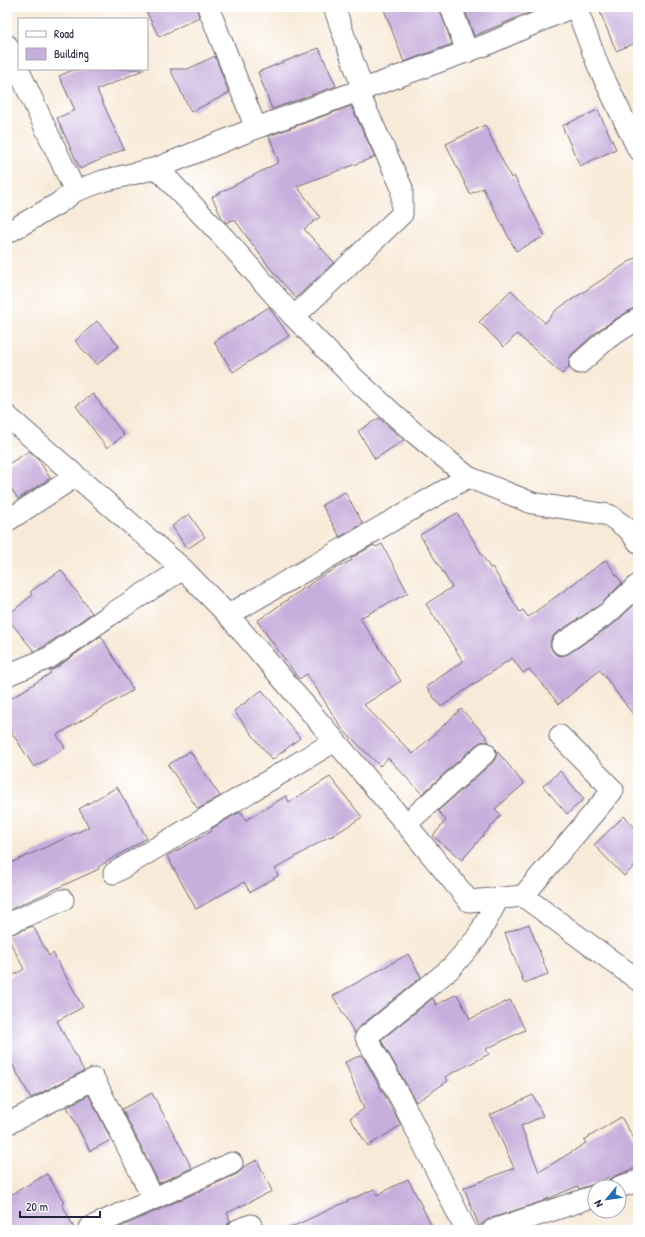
<svg xmlns="http://www.w3.org/2000/svg" width="645" height="1237" viewBox="0 0 645 1237" font-family="'Patrick Hand',sans-serif">
<rect width="100%" height="100%" fill="#fff"/>
<filter id="ink" filterUnits="userSpaceOnUse"><feTurbulence type="fractalNoise" baseFrequency=".025" numOctaves="2"/><feDisplacementMap in="SourceGraphic" scale="8" xChannelSelector="R" yChannelSelector="G"/><feConvolveMatrix kernelMatrix="1 2 1 2 8 2 1 2 1" color-interpolation-filters="sRGB"/></filter>
<filter id="wash" filterUnits="userSpaceOnUse"><feTurbulence type="fractalNoise" baseFrequency=".012" numOctaves="4" result="noise"/><feDisplacementMap in="SourceGraphic" scale="16" xChannelSelector="R" yChannelSelector="G"/><feGaussianBlur stdDeviation="0.9" result="paint"/><feColorMatrix in="noise" values="0 0 0 0 0 0 0 0 0 0 0 0 0 0 0 0 0 1.4 0 .05"/><feComposite in="paint" operator="in"/></filter>
<g filter="url(#wash)">
<rect width="100%" height="100%" fill="#f8ead8"/>
<g id="blocks">
<!-- building -->
<path fill="#c7aedc" d="M144,7H196L199,17L159,37Z
M383,7H439L452,44L404,62Z
M464,7H542L474,36Z
M598,7H638V42L616,51Z
M319,48L336,86L272,109L258,72Z
M215,56L229,93L191,112L170,69H188Z
M75,69H145L97,90L124,149L80,169L57,118L75,110L59,76Z
M351,106L375,157L297,186L320,217L304,229L334,262L296,298L269,267L234,219L227,223L223,220L212,197L279,162L269,136Z
M598,110L616,149L580,166L562,126Z
M485,125L511,178L514,176L545,236L516,251L483,188L470,194L446,144Z
M638,256V307L632,309L600,329L572,354L569,360V367L562,374L517,334L504,347L479,322L511,290L545,323L556,310Z
M269,307L289,336L233,372L214,342Z
M97,321L119,346L97,365L75,341Z
M93,394L124,435L107,448L76,406Z
M379,418L404,440L375,459L358,431Z
M29,451L38,459L50,478L18,499L7,482V465Z
M345,492L363,524L340,537L322,505Z
M457,513L490,568L492,567L520,612L523,610L528,617L606,560L622,583L601,604L555,634L551,639L550,645L552,650L556,655L562,656L568,654L615,623L636,603L638,605V721L600,670L559,704L529,669L523,673L512,658L441,707L426,687L463,661L426,604L452,587L420,535Z
M189,514L205,537L187,549L172,526Z
M382,544L408,593L360,618L401,681L364,705L413,754L461,709L487,737L486,738L489,742L483,741L477,744L422,794L388,758L380,766L343,730L307,674L299,679L257,621L320,577L352,560L351,558L374,545L376,547Z
M61,570L92,613L43,647L34,651L7,618V616L32,595L30,592Z
M101,636L133,690L57,735L65,748L34,767L7,725V701L51,673L49,671L56,668Z
M262,690L300,738L272,760L234,711Z
M190,751L220,796L198,809L168,765Z
M497,751L524,784L495,809L501,815L462,860L433,836L446,820L438,811L493,762L496,757Z
M560,771L584,799L567,814L543,786Z
M330,777L362,817L331,837L330,836L275,869L278,876L250,892L244,882L196,909L167,856L212,831L211,829L234,815L241,812L246,820L286,796L289,802Z
M117,787L147,838L98,867L99,869L7,911V865L89,827L79,809Z
M624,816L638,831V863L624,876L594,845Z
M529,924L548,974L524,983L505,933Z
M33,926L49,956L53,953L83,1007L57,1021L84,1071L31,1098L7,1055V979L24,969L7,936Z
M408,954L421,977L358,1028L355,1034L333,996Z
M457,994L470,1019L510,1000L525,1030L486,1049L489,1054L445,1077L448,1081L416,1102L381,1040L433,998L436,1005Z
M362,1055L401,1125L368,1146L350,1118L364,1109L345,1062Z
M152,1093L192,1168L159,1183L122,1109Z
M89,1095L111,1140L90,1151L67,1107Z
M533,1095L543,1116L521,1126L539,1172L586,1143L584,1140L621,1117L638,1145V1167L615,1176L610,1180L608,1177L597,1184L591,1185L579,1189L578,1186L540,1202L489,1219L479,1226L464,1188L514,1168L490,1115Z
M257,1160L272,1191L227,1213L230,1221L228,1223L226,1230H114L237,1174L242,1170L243,1167Z
M47,1174L64,1202L62,1204L75,1230H7V1197Z
M408,1179L434,1230H285L374,1189L377,1195Z"/>
</g>
</g>
<g filter="url(#ink)">
<use href="#blocks" fill-opacity="0" stroke="#6d6872" stroke-width="1"/>
<g fill="none" stroke-linecap="round" stroke-linejoin="round">
<defs>
<path id="minor" d="M208,7L256,128
M334,7L363,90
M451,7L467,52
M576,7L599,68L638,149
M7,45L38,112L75,191
M157,168L226,240L294,317L354,378L412,431L468,477L532,503L609,515L629,530L638,542
M7,233L59,203L75,191L103,181L157,168L256,128L488,44L572,7
M294,317L402,214V188L358,92
M580,363L608,338L638,319
M7,416L183,569L228,615L468,477
M7,521L76,476
M228,615L406,824L469,901L523,896L638,980
M562,644L608,613L638,585
M7,675L49,658L110,615L183,569
M406,824L485,753
M114,873L335,741
M523,896L613,790L560,736
M7,924L63,900
M7,1124L94,1079L153,1198
M619,1187L638,1181
M90,1230L89,1228L232,1163
M238,1230L251,1225
M466,1230L402,1101L366,1037L451,968L477,938L498,899
M493,1230L595,1196"/>
</defs>
<!-- minor casing -->
<use href="#minor" stroke="#6d6872" stroke-width="23"/>
<!-- minor -->
<use href="#minor" stroke="#fff" stroke-width="21"/>
</g>
</g>
<!-- margin -->
<rect width="645" height="1237" fill="none" stroke="#fff" stroke-width="24"/>
<!-- legend -->
<rect x="18" y="18" width="130" height="52" fill="#ffffff" stroke="#a7a7b1"/>
<rect x="26" y="31" width="20" height="6" fill="#ffffff" stroke="#a7a7b1"/>
<text x="54" y="38" font-size="12" fill="#22223b">Road</text>
<rect x="26" y="48" width="20" height="12" fill="#c7aedc" stroke="#a7a7b1"/>
<text x="54" y="58" font-size="12" fill="#22223b">Building</text>
<!-- north arrow -->
<g transform="translate(607 1199) rotate(241)"><circle r="19" fill="#ffffff" stroke="#a7a7b1"/>
<path d="M0-3L7 15L0 10L-7 15Z" fill="#1f6fb2"/>
<text y="-6" font-size="11" font-weight="bold" text-anchor="middle" fill="#22223b">N</text>
</g>
<!-- scale -->
<path d="M20 1211v6h80v-6" fill="none" stroke="#22223b" stroke-width="2"/>
<text x="26" y="1211" font-size="12" fill="#22223b" stroke="#ffffff" stroke-width="3" paint-order="stroke">20 m</text>
</svg>
